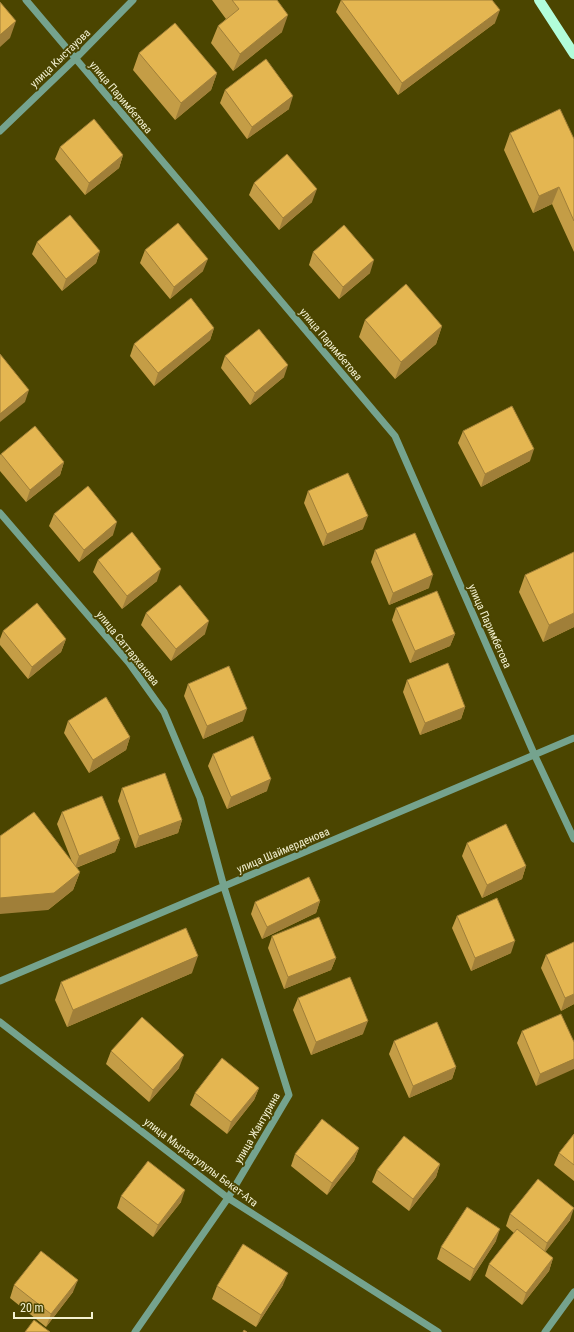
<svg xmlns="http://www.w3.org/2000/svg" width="574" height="1332" viewBox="0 0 574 1332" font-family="'Roboto Condensed',sans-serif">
<rect width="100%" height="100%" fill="#4b4500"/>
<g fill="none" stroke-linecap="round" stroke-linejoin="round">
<!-- minor -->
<path stroke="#75a38e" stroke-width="7" d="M26,0L395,436L535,756L574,839
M0,131L75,59L133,0
M0,513L129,663L164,712L200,798L224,887L289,1095L228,1198L135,1332
M0,981L574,738
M0,1022L228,1198L438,1332
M545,1332L574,1292"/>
<!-- major -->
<path stroke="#b2fdda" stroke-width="10" d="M539,0L574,54"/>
</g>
<!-- wall -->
<path fill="#c49d46" d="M212,0H277L282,32L233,71L211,43L218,26L226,19Z
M341,0H492L495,23L398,95L336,12Z
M139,53L217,73L211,90L175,120L133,70Z
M225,90L289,109L247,139L220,103Z
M510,133L574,139V252L552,204L533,213L504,150Z
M60,147L123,155L119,168L85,195L55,159Z
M254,183L312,202L279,230L249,195Z
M37,242L100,251L96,263L62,291L32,254Z
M145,250L203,271L170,299L140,263Z
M313,252L370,273L339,299L309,265Z
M365,320L442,326L436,344L395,379L359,337Z
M214,328L210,340L154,386L130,356L134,344Z
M225,356L284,377L250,405L221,368Z
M463,431L530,461L481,487L458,443Z
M1,454L64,462L60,475L26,502L0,471V455Z
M308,491L363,529L323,546L304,503Z
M54,514L113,535L79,562L49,526Z
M375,550L429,588L389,605L371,562Z
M574,552V627L543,642L519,592L525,575Z
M98,560L157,581L122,609L93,572Z
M396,608L455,634L450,646L410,663L392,620Z
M146,613L205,634L171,661L141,625Z
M3,631L66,639L61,652L28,679L0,645V639Z
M407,680L465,707L461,719L420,735L403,692Z
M188,684L243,721L203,739L184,696Z
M68,721L130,737L126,750L89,773L64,733Z
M213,754L267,791L227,809L208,766Z
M122,788L182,820L178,833L135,848L118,801Z
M62,812L120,839L115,852L76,868L80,872L73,890L48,910L73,864L57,824Z
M467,843L526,866L522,879L482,898L462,856Z
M320,901L316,913L262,939L251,914L255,902Z
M457,916L511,953L471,971L452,928Z
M272,936L336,958L331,970L284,989L268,948Z
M574,942V1004L561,1011L541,968L546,955Z
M192,973L67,1027L55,1000L61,982Z
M298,998L363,1034L311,1055L293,1010Z
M522,1031L574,1042L536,1086L517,1043Z
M394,1041L456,1067L452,1079L409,1098L389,1054Z
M111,1051L179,1068L149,1102L106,1064Z
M259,1088L254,1100L227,1134L190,1105L195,1093Z
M574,1134V1181L554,1165L559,1153Z
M359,1148L354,1161L327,1195L291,1166L295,1154Z
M440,1164L436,1177L409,1211L372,1182L377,1170Z
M121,1196L181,1202L153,1237L117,1208Z
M510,1214L570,1220L545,1252L553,1258L549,1271L522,1305L485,1276L489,1264L514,1233L506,1226Z
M496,1241L470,1281L437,1259L441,1247Z
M14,1285L73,1292L46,1327L10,1298Z
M283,1285L256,1327L212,1299L217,1286Z"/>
<!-- shaded-wall -->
<path fill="#a07f39" d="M500,10L495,23L398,95L402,83Z
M288,15L282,32L233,71L240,54Z
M16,21L10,38L0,47V35Z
M217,73L211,90L175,120L181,103Z
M293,96L289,109L247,139L252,127Z
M123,155L119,168L85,195L89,183Z
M559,187L552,204L533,213L539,196Z
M317,189L312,202L279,230L283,218Z
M100,251L96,263L62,291L66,279Z
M208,259L203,271L170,299L174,287Z
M374,260L370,273L339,299L343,287Z
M442,326L436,344L395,379L401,362Z
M214,328L210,340L154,386L158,373Z
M288,365L284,377L250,405L255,393Z
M29,390L25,402L0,422V414Z
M534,449L530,461L481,487L485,474Z
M64,462L60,475L26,502L30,490Z
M368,516L363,529L323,546L327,534Z
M117,522L113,535L79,562L84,550Z
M161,569L157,581L122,609L127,596Z
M433,575L429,588L389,605L393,593Z
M574,613V627L543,642L549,625Z
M209,621L205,634L171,661L176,649Z
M455,634L450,646L410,663L415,651Z
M66,639L61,652L28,679L32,667Z
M465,707L461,719L420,735L425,723Z
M247,709L243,721L203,739L207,726Z
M130,737L126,750L89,773L93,760Z
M271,779L267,791L227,809L231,797Z
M182,820L178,833L135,848L139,836Z
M120,839L115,852L75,868L79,856Z
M526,866L522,879L482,898L487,885Z
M80,872L73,890L48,910L0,914V898Z
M320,901L316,913L262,939L267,927Z
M515,941L511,953L471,971L475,958Z
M198,956L192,973L67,1027L73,1010Z
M336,958L331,970L284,989L288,977Z
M574,994V1004L561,1011L565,998Z
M368,1021L363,1034L311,1055L316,1042Z
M184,1055L179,1068L149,1102L153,1090Z
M574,1059V1069L536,1086L540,1074Z
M456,1067L452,1079L409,1098L413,1086Z
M259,1088L254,1100L227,1134L231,1122Z
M359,1148L354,1161L327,1195L332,1183Z
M440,1164L436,1177L409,1211L413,1199Z
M185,1190L181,1202L153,1237L158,1225Z
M574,1208L570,1220L543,1255L547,1243Z
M500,1229L496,1241L470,1281L474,1269Z
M553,1258L549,1271L522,1305L526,1293Z
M288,1273L283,1285L256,1327L261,1315Z
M78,1280L73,1292L46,1327L51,1314Z"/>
<!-- building -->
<path fill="#e4b651" stroke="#a07f39" d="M232,0H277L288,15L240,54L218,26L239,9Z
M341,0H492L500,10L402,83Z
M0,2L16,21L0,35Z
M175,23L217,73L181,103L139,53Z
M266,59L293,96L252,127L225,90Z
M560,109L574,139V221L559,187L539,196L510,133Z
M94,119L123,155L89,183L60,147Z
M287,154L317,189L283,218L254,183Z
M70,215L100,251L66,279L37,242Z
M178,223L208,259L174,287L145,250Z
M344,225L374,260L343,287L313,252Z
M406,284L442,326L401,362L365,320Z
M191,298L214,328L158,373L134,344Z
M259,329L288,365L255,393L225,356Z
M0,354L29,390L0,414Z
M512,406L534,449L485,474L463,431Z
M35,426L64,462L30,490L1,454Z
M348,473L368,516L327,534L308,491Z
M88,486L117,522L84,550L54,514Z
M132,532L161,569L127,596L98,560Z
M415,533L433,575L393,593L375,550Z
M574,552V613L549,625L525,575Z
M180,585L209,621L176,649L146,613Z
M437,591L455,634L415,651L396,608Z
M37,603L66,639L32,667L3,631Z
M448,663L465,707L425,723L407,680Z
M229,666L247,709L207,726L188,684Z
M106,697L130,737L93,760L68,721Z
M253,736L271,779L231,797L213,754Z
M165,773L182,820L139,836L122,788Z
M102,796L120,839L79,856L62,812Z
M34,812L80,872L54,893L0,898V836Z
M506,824L526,866L487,885L467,843Z
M309,877L320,901L267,927L255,902Z
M497,898L515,941L475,958L457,916Z
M319,917L336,958L288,977L272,936Z
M186,928L198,956L73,1010L61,982Z
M574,942V994L565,998L546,955Z
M350,977L368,1021L316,1042L298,998Z
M561,1014L574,1042V1059L540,1074L522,1031Z
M142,1017L184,1055L153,1090L111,1051Z
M437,1022L456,1067L413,1086L394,1041Z
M222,1058L259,1088L231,1122L195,1093Z
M322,1119L359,1148L332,1183L295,1154Z
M574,1134V1165L559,1153Z
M404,1136L440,1164L413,1199L377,1170Z
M148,1161L185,1190L158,1225L121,1196Z
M538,1179L574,1208L547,1243L510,1214Z
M467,1207L500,1229L474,1269L441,1247Z
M517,1229L553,1258L526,1293L489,1264Z
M243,1244L288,1273L261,1315L217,1286Z
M41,1251L78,1280L51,1314L14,1285Z
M34,1320L50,1332H25Z
M244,1330L247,1332H243Z"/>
<g text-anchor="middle" stroke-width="4" stroke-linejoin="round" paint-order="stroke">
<!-- street labels -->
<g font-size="11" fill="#f3f1d1" stroke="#4b4500">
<text transform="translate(60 58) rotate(-44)" y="4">улица Кыстауова</text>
<text transform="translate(121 97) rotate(50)" y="4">улица Паримбетова</text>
<text transform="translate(331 344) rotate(50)" y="4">улица Паримбетова</text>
<text transform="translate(490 626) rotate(66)" y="4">улица Паримбетова</text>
<text transform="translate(128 648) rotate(51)" y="4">улица Саттарханова</text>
<text transform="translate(283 850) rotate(-23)" y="4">улица Шаймерденова</text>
<text transform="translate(257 1128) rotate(-60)" y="4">улица Жантурина</text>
<text transform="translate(201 1162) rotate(37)" y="4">улица Мырзагулулы Бекет-Ата</text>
</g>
</g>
<!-- scale -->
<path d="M14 1312v6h78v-6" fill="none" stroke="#f3f1d1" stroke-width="2"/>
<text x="20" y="1312" font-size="12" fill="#f3f1d1" stroke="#4b4500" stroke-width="3" paint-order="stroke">20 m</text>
</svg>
